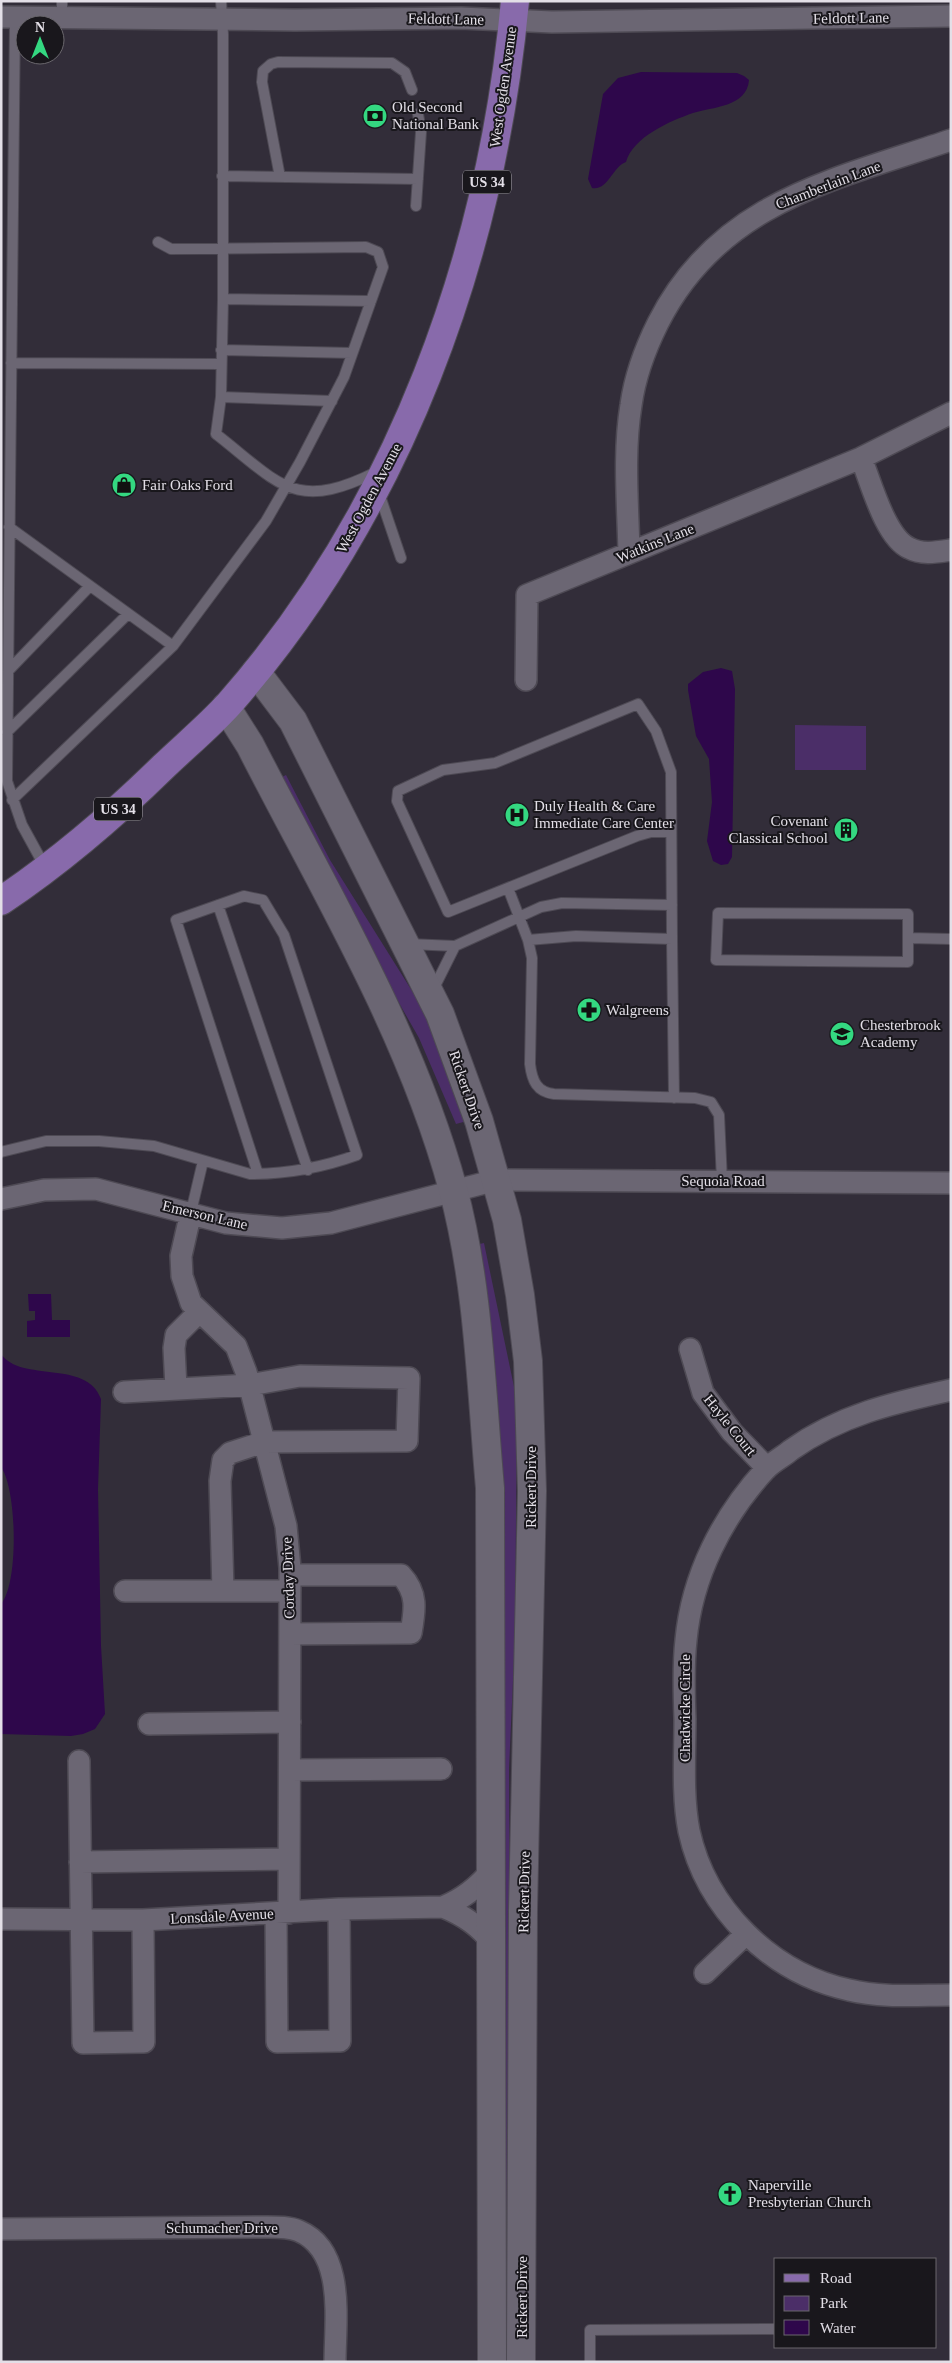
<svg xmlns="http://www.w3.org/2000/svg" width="952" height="2363" viewBox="0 0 952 2363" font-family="Georgia,serif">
<rect width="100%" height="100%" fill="#322d39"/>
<!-- green -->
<path fill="#4b2e68" d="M795,725L866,726V770H795Z
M286,775L330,860L429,1018L467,1121L456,1124L419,1038L354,924L280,778Z
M484,1243L517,1401L515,1637L509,1768L510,1972L508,2127L510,2283L503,2284L475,1245Z"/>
<!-- water -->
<path fill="#2e074b" d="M641,72L737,73L744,76L749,80C747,107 712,107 693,113C670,121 633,137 626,162C613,166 608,191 592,188L588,179L603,94L618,78Z
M721,668L732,671L735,689L732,857L728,864L721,865L713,861L707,841L712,802L709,759L696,736L688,690V684L703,672Z
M28,1294H51L52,1320H70V1337H27V1321L35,1320V1311H29Z
M1,1354C21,1383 87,1359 101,1399L98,1489L101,1646L105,1714L95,1729L83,1734L71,1736L1,1734V1604C19,1584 17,1489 1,1467Z"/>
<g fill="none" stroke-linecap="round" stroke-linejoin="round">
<defs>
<path id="lane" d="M221,1L223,34V299L221,397L216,434C279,483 294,513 376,472
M15,17L7,781L22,825L45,867
M62,17V1
M222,176L418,179
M280,177L262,82L263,71L271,64L278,62L392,63L405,72L412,90
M416,206L421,132L418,114
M223,299L371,301
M221,350L352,353
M11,363L221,364
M221,397L332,401
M378,490L401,558
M9,527L173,646
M8,671L90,586
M7,732L128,614
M12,800L173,646L266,521L300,462L344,377L383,267L378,252L366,247L171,249L158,242
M508,888L528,940L532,958L530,1064C532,1081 537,1092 554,1094L695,1098L711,1102L719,1115L722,1181
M218,905L308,1170
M718,913L908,914V962L716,960Z
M909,938L951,939
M672,939L674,1098
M528,940L576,936L672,939L671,772L656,731L638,704L495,763L443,770L398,791L397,801L448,912L637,836L651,832H671
M409,944L455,946L541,907L562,903L672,905
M433,990L455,946
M1,1152L46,1141H99L154,1146L250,1174C288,1174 321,1168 357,1155L284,935L263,900L244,896L176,920L258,1174
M191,1212L203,1161
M590,2362V2330L776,2329"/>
<path id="street" d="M1,17L295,20L461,18L552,22L951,16
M861,458C871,482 885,537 909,548C922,555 937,552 951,550
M629,553C628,505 623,454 631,405C635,376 645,349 658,323C719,202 833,180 951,140
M526,680L527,595L861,458L951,413
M1,1199L44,1190L96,1189L226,1223L282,1228L331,1223L496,1180L951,1183
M191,1212L181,1256L182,1276L191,1303L236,1346L246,1372L286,1526L290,1568L289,1913
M690,1349L703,1393L732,1432L767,1468
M176,1388L174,1348L176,1335L199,1312
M951,1390C893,1403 840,1415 791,1450C783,1457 772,1462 765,1470C722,1517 692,1576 686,1640C683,1666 684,1693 685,1719C685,1756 682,1795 689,1831C706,1909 771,1973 849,1990C882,1998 917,1995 951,1995
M124,1392L250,1385L300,1376L409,1378L407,1441L264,1442L230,1453L223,1460L220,1481L223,1591
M125,1591H290
M290,1634L411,1633C415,1610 418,1593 401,1575H290
M149,1724L290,1722
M79,1761L83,2043L144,2042L143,1920
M290,1770L441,1769
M80,1862L289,1859
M443,1907C463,1915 479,1925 492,1943
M276,1913L277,2042L340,2041L339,1909
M1,1919L143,1920L339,1909L443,1907C463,1899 478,1887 492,1870
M705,1973L745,1935
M1,2229L268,2227C278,2227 290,2227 299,2231C346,2251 335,2321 335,2362"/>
<path id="secondary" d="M256,672L293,721L440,1014L479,1121L507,1220L520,1295L528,1361L532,1491L523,1910L521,2362
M226,707L250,745C324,890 410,1031 453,1189C479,1286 481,1388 490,1488L492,2362"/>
<path id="primary" d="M1,901C59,862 113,816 163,767C185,746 209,726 229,704C400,509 491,257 515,1"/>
</defs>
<!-- lane casing -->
<use href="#lane" stroke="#4e4a54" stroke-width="12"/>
<!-- street casing -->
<use href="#street" stroke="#4e4a54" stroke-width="24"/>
<!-- secondary casing -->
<use href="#secondary" stroke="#4e4a54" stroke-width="30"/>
<!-- primary casing -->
<use href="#primary" stroke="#4e4a54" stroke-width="30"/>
<!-- lane -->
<use href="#lane" stroke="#6b6673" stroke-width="10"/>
<!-- street -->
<use href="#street" stroke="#6b6673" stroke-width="21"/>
<!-- secondary -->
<use href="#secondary" stroke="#6b6673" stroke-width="28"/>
<!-- primary -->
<use href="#primary" stroke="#886aab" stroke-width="28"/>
</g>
<!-- icons -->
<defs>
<symbol id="bank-disc" viewBox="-11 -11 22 22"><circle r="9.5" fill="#34d881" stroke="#19171c"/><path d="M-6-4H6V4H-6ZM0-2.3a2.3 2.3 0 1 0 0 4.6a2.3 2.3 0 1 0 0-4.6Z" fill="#111"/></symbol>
<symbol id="shop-disc" viewBox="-11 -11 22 22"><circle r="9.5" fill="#34d881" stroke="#19171c"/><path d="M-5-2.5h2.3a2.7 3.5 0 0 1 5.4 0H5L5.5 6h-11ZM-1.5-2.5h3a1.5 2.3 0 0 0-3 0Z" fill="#111"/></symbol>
<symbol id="hospital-disc" viewBox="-11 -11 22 22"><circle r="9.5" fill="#34d881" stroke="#19171c"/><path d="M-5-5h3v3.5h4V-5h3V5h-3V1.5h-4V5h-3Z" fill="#111"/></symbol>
<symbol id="building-disc" viewBox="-11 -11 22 22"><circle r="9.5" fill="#34d881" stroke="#19171c"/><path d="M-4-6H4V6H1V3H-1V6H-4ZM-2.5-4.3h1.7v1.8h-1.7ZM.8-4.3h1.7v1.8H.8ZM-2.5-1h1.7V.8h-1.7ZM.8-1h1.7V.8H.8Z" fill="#111"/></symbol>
<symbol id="pharmacy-disc" viewBox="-11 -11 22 22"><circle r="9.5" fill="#34d881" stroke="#19171c"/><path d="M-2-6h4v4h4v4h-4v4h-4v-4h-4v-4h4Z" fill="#111"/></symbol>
<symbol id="school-disc" viewBox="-11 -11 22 22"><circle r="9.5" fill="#34d881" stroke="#19171c"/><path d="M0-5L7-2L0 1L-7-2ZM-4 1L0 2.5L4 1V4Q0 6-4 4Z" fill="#111"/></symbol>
<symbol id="church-disc" viewBox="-11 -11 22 22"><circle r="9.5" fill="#34d881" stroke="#19171c"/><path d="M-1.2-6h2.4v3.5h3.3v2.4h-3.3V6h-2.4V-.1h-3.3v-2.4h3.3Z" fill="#111"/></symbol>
</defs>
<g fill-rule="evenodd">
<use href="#bank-disc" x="361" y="102" width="28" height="28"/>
<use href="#shop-disc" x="110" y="471" width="28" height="28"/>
<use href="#hospital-disc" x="503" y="801" width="28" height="28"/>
<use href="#building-disc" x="832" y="816" width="28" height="28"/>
<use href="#pharmacy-disc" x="575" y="996" width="28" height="28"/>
<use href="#school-disc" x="828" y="1020" width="28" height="28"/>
<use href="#church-disc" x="716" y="2180" width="28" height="28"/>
</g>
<g text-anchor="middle" stroke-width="4" stroke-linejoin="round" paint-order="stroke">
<!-- shield labels -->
<g fill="#19171c" stroke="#a6a3aa" stroke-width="1">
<rect x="463" y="170.5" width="48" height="23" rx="4"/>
<rect x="94" y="797.5" width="48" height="23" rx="4"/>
</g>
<g font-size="14" font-weight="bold" fill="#e3dfe7">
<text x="487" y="187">US 34</text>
<text x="118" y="814">US 34</text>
</g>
<!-- street labels -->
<g font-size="15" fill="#e3dfe7" stroke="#19171c">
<text transform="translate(851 18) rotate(-1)" y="5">Feldott Lane</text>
<text transform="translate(446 19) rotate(1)" y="5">Feldott Lane</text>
<text transform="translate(503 87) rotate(-82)" y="5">West Ogden Avenue</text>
<text transform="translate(828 185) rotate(-21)" y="5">Chamberlain Lane</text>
<text transform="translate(369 498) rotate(-62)" y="5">West Ogden Avenue</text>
<text transform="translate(655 543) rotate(-22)" y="5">Watkins Lane</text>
<text transform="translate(467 1090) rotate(71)" y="5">Rickert Drive</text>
<text x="723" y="1186">Sequoia Road</text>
<text transform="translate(205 1215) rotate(13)" y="5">Emerson Lane</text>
<text transform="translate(730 1425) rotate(51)" y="5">Hayle Court</text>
<text transform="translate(531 1487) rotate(-90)" y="5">Rickert Drive</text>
<text transform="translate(288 1578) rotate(-92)" y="5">Corday Drive</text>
<text transform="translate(685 1708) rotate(-90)" y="5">Chadwicke Circle</text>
<text transform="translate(524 1892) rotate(-89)" y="5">Rickert Drive</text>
<text transform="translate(222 1916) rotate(-3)" y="5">Lonsdale Avenue</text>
<text x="222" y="2233">Schumacher Drive</text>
<text transform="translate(522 2297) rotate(-90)" y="5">Rickert Drive</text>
</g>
<!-- poi labels -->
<g font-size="15" fill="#e3dfe7" stroke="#19171c" text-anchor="start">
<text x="392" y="112">Old Second<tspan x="392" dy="17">National Bank</tspan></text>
<text x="142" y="490">Fair Oaks Ford</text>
<text x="534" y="811">Duly Health &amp; Care<tspan x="534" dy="17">Immediate Care Center</tspan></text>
<text x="828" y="826" text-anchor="end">Covenant<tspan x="828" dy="17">Classical School</tspan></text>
<text x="606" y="1015">Walgreens</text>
<text x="860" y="1030">Chesterbrook<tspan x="860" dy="17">Academy</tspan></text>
<text x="748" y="2190">Naperville<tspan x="748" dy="17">Presbyterian Church</tspan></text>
</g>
</g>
<!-- border -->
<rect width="952" height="2363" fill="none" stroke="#e3dfe7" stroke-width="5"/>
<!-- legend -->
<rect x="774" y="2258" width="162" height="90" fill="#19171c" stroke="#6a676d"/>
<rect x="784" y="2274" width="25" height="8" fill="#886aab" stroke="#6a676d"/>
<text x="820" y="2283" font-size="15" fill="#e3dfe7">Road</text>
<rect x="784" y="2296" width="25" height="15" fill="#4b2e68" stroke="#6a676d"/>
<text x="820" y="2308" font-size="15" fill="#e3dfe7">Park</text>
<rect x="784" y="2320" width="25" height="15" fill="#2e074b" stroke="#6a676d"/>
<text x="820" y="2333" font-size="15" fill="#e3dfe7">Water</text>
<!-- north arrow -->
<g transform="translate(40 40)"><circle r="24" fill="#19171c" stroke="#6a676d"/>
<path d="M0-4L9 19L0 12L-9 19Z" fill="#34d881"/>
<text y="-8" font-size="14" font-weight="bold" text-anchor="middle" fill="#e3dfe7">N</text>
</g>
</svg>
